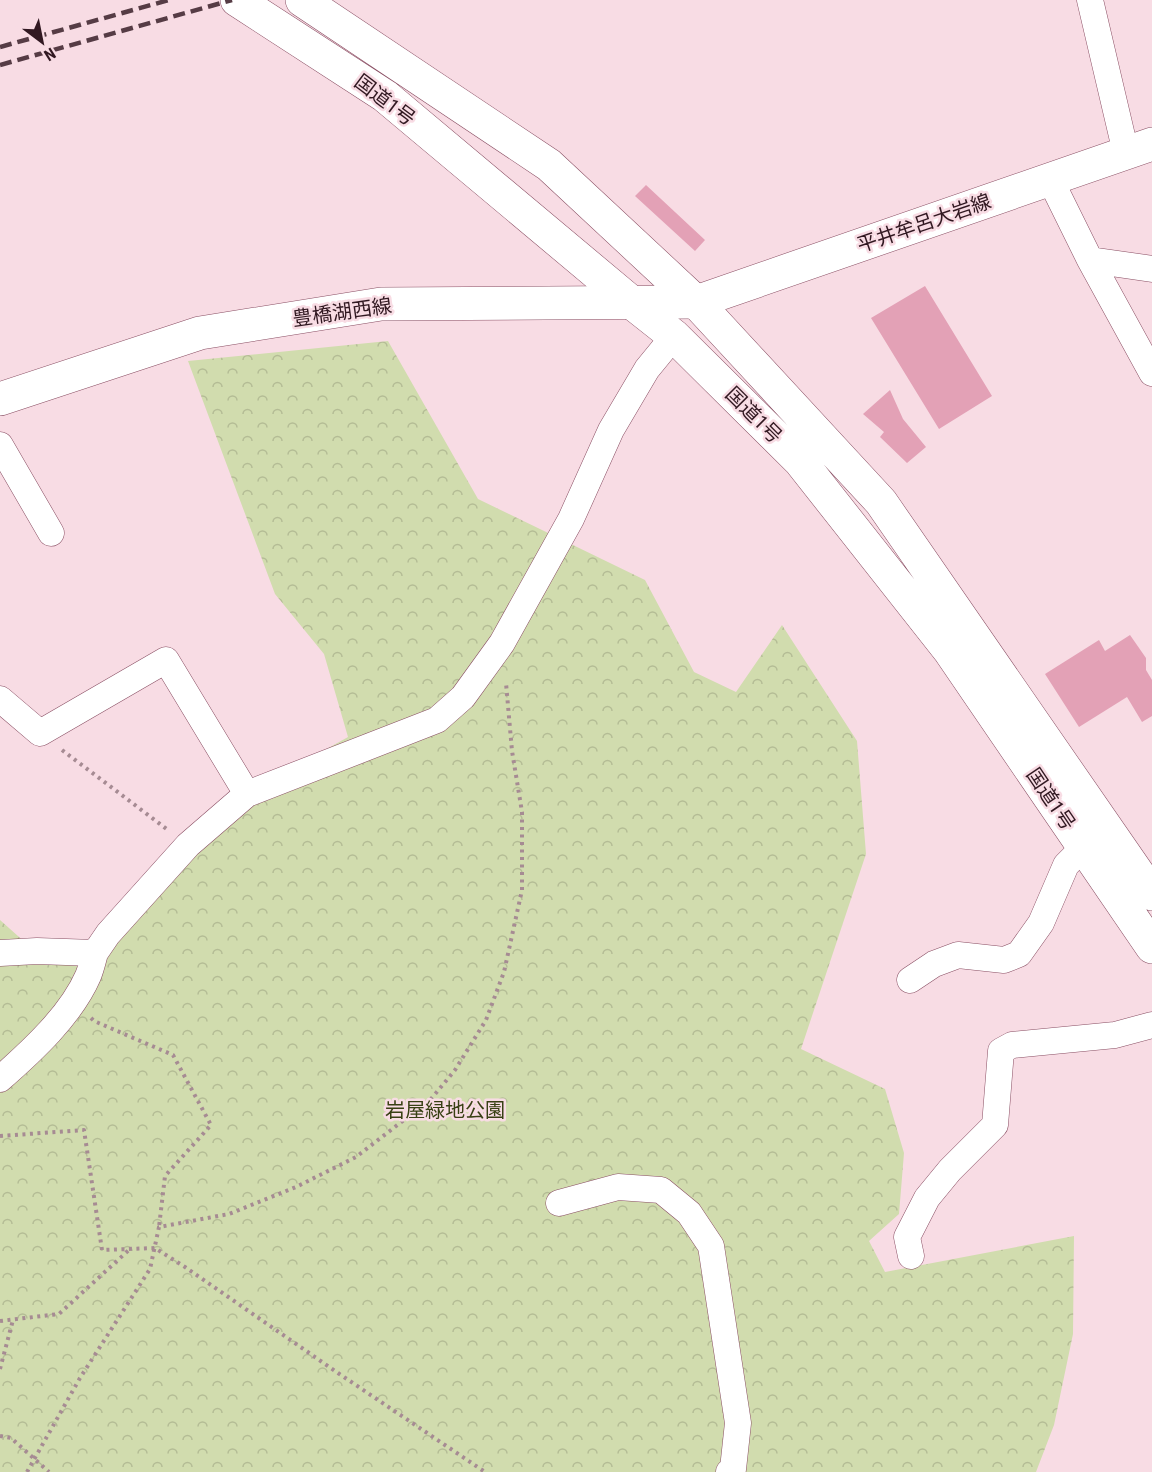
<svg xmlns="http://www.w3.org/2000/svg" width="1152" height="1472" viewBox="0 0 1152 1472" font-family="'Roboto Condensed','Noto Sans JP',sans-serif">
<defs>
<pattern id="park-crowns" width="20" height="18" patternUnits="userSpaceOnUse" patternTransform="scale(1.5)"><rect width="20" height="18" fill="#d1dcae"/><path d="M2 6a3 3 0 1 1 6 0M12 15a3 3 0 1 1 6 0" fill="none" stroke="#b4bc95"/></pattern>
</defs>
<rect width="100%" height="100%" fill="#f8dce4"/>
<!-- park -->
<path fill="url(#park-crowns)" d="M388,341L478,499L645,580L694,672L736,692L782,625L857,741L866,854L801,1049L885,1089L904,1153L899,1214L869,1241L885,1272L1074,1236L1073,1334L1054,1425L1036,1472H0V920L37,953H95L211,830L307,760L348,737L324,654L275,594L188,361Z"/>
<!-- building -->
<path fill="#e3a1b6" d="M646,185L705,240L695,251L635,196Z
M925,286L992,396L939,429L871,318Z
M890,390L903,419L926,447L907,463L880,437L884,432L863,414Z
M1130,635L1146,658V670L1152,680V716L1142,722L1127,697L1079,727L1045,674L1099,640L1105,651Z"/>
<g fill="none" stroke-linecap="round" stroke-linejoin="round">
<defs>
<path id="minor" d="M1090,0L1126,153
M1050,179L1090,260L1152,373
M1090,260L1152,269
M0,445L51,533
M0,699L40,733L166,660L247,794
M0,953L37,951L95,953C93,960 91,969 88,976C71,1015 32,1051 0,1079
M95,953L108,934L188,845L247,794L437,720L463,697L502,643L571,519L611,430L647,369L674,336
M910,980L934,964L958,955L1004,960L1019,954L1041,923L1066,865L1084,847
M559,1203L618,1187L661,1190L689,1213L711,1246L738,1423L733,1469L729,1472
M911,1256L907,1237L927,1198L950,1170L995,1125L1001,1051L1012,1045L1115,1035L1152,1025"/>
<path id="major" d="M0,399L200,333L381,304L696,302L1152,144"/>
<path id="highway" d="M237,0L385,96L631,302L674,336L800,461L949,650L1152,947
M302,0L549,165L696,302L881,502L1152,894"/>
</defs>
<!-- minor casing -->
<use href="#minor" stroke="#894e63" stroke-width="27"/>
<!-- major casing -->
<use href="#major" stroke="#894e63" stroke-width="34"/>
<!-- highway casing -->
<use href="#highway" stroke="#894e63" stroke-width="34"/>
<!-- path -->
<path stroke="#a68b93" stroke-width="4" stroke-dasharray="3 4.5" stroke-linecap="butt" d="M62,750L168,830
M91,1018L94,1021L173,1055L211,1125L165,1176L159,1227
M0,1136L84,1130L102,1250L155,1248L185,1267L338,1373L485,1472
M0,1321L59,1314L130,1249
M0,1369L13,1320
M0,1436L11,1438L49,1472
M27,1472L80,1378L150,1269L159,1227L229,1214L296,1187L356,1157L431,1099L455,1070L486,1020L504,972L522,890V812L512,751L506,683"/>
<!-- minor -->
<use href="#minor" stroke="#fff" stroke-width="26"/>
<!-- major -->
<use href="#major" stroke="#fff" stroke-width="33"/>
<!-- highway -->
<use href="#highway" stroke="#fff" stroke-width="33"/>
<!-- rail -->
<path stroke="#563c45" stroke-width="4.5" stroke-dasharray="12 6" stroke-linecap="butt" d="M0,47L169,0
M0,65L232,0"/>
</g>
<g text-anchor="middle" stroke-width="5" stroke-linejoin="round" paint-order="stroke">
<!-- street labels -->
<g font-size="20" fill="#311821" stroke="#f8dce4">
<text transform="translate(385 100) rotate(37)" y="7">国道1号</text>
<text transform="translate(924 223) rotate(-19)" y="7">平井牟呂大岩線</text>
<text transform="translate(342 312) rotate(-8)" y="7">豊橋湖西線</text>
<text transform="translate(754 415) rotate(45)" y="7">国道1号</text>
<text transform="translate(1051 799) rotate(56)" y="7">国道1号</text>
</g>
<!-- park labels -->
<g font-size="20" fill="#384014" stroke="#f8dce4">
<text x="445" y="1117">岩屋緑地公園</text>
</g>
</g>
<!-- north arrow -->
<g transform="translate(42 42) rotate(148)" stroke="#f8dce4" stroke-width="4.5" paint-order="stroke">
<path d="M0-4.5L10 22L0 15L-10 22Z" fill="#311821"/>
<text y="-9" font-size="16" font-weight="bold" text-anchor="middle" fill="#311821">N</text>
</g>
</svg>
